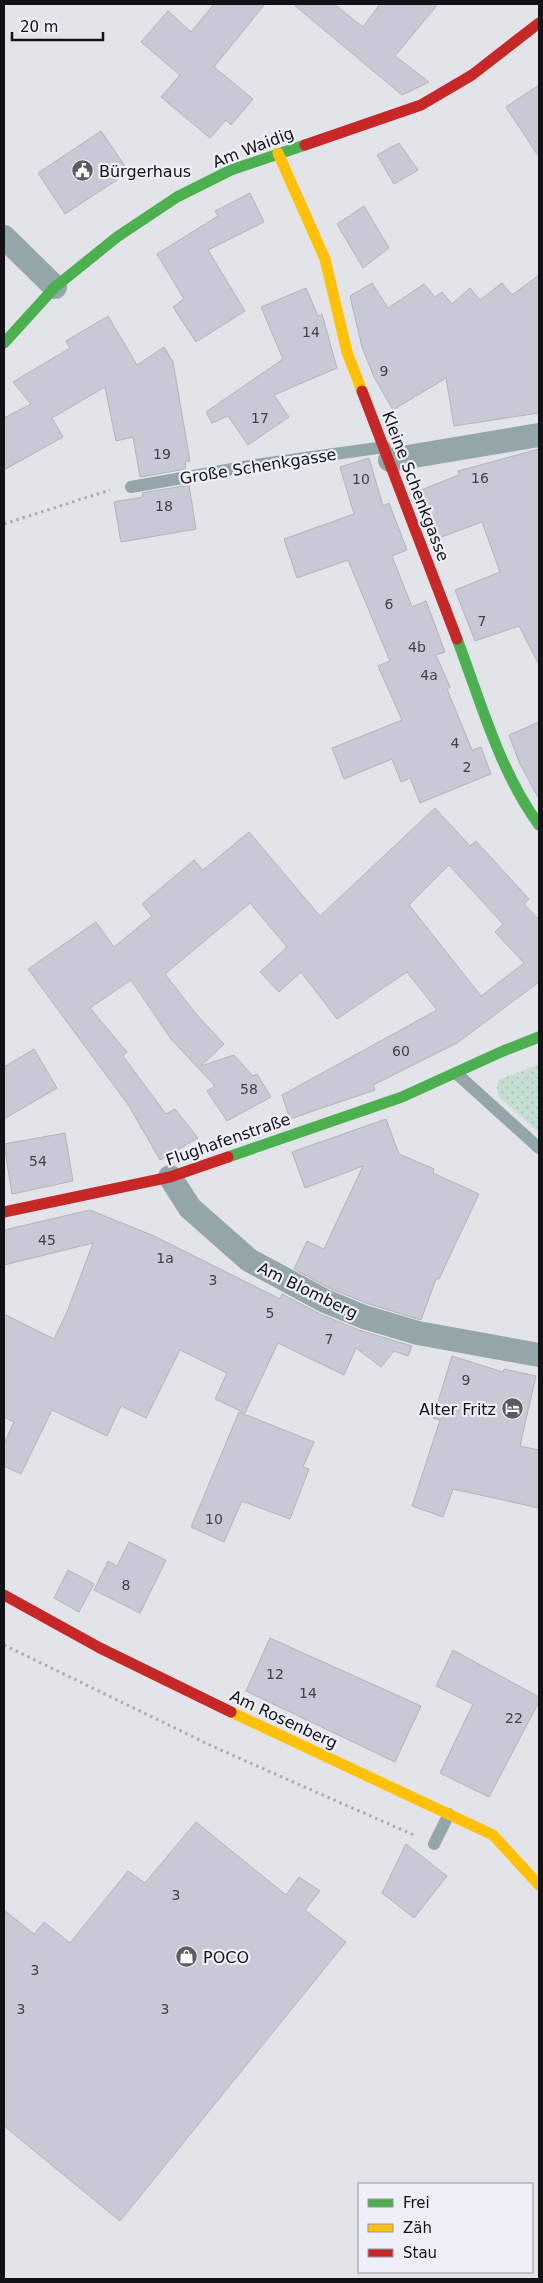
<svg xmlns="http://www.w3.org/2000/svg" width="543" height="2283" viewBox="0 0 543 2283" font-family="'DejaVu Sans',sans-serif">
<defs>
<pattern id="green-dots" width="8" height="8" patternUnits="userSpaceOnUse" patternTransform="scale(1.25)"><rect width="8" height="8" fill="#c4ded1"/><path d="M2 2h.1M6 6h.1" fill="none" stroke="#a7bdb3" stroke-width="1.8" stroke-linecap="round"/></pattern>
</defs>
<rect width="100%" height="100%" fill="#e3e4e9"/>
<!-- green -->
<path fill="url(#green-dots)" d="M539,1064V1132L500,1098L497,1088L498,1080Z"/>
<!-- building -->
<path fill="#c8c8d7" stroke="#b3b4b8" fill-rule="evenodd" d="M214,4H265L214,67L253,99L231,125L226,120L210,138L161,97L180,75L141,42L168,11L191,32Z
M293,4H334L363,27L380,4H438L395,56L429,82L402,95Z
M539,85V157L506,107Z
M101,131L129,172L65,214L38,173Z
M399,143L418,170L394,184L377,155Z
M250,193L264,222L208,250L245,311L196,342L173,307L184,299L157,254L218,216L215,211Z
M364,206L389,248L363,268L337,224Z
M539,275V413L454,426L446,378L393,410L374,377L362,347L350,296L372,283L388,308L424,284L435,297L442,292L452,304L470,288L480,300L502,283L512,295Z
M306,288L318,316L322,314L337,368L274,395L289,417L248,445L228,416L212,423L206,412L283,359L261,307Z
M108,316L137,365L164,347L173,362L190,461L185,462L186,469L140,477L133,437L116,441L105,387L52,418L63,437L4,470V418L31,404L13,382L70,348L66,341Z
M539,449V665L519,626L475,641L455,590L500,572L482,522L436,539L418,491L459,475L458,471Z
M369,458L383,506L389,503L407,550L392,556L412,607L426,601L445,652L436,655L450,687L447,689L472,750L481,747L491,774L420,803L410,778L401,782L392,759L344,779L332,748L402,720L378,666L390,661L348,560L297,578L284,539L354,514L340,467Z
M189,485L196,529L121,542L114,502L143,497L142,493Z
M539,722V799L520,764L509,735Z
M435,808L470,846L476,841L529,899L524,904L539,920V982L457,1043L373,1085L375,1090L290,1119L282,1095L437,1010L407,972L337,1019L301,972L279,992L260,972L287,947L250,903L165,974L197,1015L224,1044L201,1066L234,1055L253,1076L257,1074L271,1097L227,1121L207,1091L215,1086L171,1039L131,980L90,1008L127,1052L123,1056L166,1114L175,1109L198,1138L160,1160L129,1106L28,969L96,922L114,947L152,916L142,904L194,860L203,870L249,832L320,916ZM449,865L503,924L495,932L524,963L481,996L409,905Z
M34,1049L57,1088L4,1119V1067Z
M386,1119L399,1154L434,1169L433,1173L479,1194L439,1279H436L421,1320L369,1304L331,1289L294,1269L307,1241L324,1249L363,1166L305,1188L292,1152Z
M65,1133L73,1181L12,1194L4,1144Z
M90,1210L154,1236L280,1299L282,1294L320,1314L359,1330L412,1346L408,1356L394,1351L381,1367L356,1348L344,1375L278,1343L245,1413L215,1399L227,1373L180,1350L146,1418L121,1406L107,1436L52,1410L21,1474L4,1466V1444L14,1422L4,1417V1314L54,1339L67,1312L93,1243L4,1265V1230Z
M452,1356L503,1372L504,1369L536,1376L520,1446L539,1450V1508L453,1489L443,1517L412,1506L440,1420L433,1418Z
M239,1412L314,1442L303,1467L309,1469L290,1519L242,1501L224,1542L191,1527Z
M129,1542L166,1560L140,1613L94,1590L108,1561L117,1566Z
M68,1570L94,1584L79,1612L54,1598Z
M270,1638L421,1706L395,1762L246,1691Z
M453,1650L539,1697V1702L489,1797L440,1773L473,1704L436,1686Z
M196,1822L286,1895L299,1877L320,1891L305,1910L346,1942L120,2221L4,2126V1910L34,1934L44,1922L70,1943L128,1871L145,1883Z
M406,1844L447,1876L414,1918L382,1893Z"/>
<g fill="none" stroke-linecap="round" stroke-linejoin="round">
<!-- path -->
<path stroke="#a3adb2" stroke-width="3" stroke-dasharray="2.5 4" stroke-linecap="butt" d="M4,524L110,490
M4,1645L214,1747L416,1836"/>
<!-- lane -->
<path stroke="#94a6a9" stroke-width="12" d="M131,487L255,465L385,447
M456,1073L539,1148
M434,1844L449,1814"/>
<!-- street -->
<path stroke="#94a6a9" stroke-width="24" d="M4,237L55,287
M390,460L539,435
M170,1177L190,1208L249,1260L325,1301L364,1317L418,1333L539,1355"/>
<!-- fast -->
<path stroke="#4caf50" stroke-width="11" d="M4,343L55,287L117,237L177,197L231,170L305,145
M457,639C481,702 499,770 539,825
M228,1157L402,1097L503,1051L539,1037"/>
<!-- slow -->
<path stroke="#ffc107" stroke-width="11" d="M278,153L325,259L347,352L362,391
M231,1712L493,1835L539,1885"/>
<!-- jam -->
<path stroke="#c62828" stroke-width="11" d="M305,145L421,105L472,75L539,23
M362,391L457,639
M4,1212L170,1177L228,1157
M4,1595L100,1648L231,1712"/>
</g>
<!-- icons -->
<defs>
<symbol id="civic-disc" viewBox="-11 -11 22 22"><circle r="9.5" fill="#5b5c60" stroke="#efeff9"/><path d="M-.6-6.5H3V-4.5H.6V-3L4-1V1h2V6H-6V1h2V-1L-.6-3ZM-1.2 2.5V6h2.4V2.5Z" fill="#fff"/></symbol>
<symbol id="hotel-disc" viewBox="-11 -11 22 22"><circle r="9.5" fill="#5b5c60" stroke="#efeff9"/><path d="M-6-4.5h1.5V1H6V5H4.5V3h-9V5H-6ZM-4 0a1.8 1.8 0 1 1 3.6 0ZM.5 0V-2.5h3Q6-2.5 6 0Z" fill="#fff"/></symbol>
<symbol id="shop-disc" viewBox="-11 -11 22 22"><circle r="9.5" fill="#5b5c60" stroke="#efeff9"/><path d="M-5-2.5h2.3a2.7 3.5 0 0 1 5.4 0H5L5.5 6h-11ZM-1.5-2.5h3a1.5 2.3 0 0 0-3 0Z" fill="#fff"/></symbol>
</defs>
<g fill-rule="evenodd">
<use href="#civic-disc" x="70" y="158" width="25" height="25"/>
<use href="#hotel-disc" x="500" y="1396" width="25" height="25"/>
<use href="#shop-disc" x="174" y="1944" width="25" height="25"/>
</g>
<g text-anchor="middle" stroke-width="4.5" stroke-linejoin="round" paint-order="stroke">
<!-- number labels -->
<g font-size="14" fill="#404046">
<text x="311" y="337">14</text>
<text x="384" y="376">9</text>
<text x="260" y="423">17</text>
<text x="162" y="459">19</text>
<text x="480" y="483">16</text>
<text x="361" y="484">10</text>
<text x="164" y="511">18</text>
<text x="389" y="609">6</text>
<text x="482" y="626">7</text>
<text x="417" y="652">4b</text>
<text x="429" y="680">4a</text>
<text x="455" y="748">4</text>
<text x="467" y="772">2</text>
<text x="401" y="1056">60</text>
<text x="249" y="1094">58</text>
<text x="38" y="1166">54</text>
<text x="47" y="1245">45</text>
<text x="165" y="1263">1a</text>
<text x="213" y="1285">3</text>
<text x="270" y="1318">5</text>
<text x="329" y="1344">7</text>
<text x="466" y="1385">9</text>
<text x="214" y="1524">10</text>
<text x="126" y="1590">8</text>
<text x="275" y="1679">12</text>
<text x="308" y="1698">14</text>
<text x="514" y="1723">22</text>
<text x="176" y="1900">3</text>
<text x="35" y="1975">3</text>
<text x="21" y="2014">3</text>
<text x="165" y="2014">3</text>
</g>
<!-- street labels -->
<g font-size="16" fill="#121216" stroke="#efeff9">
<text transform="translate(253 147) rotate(-21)" y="6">Am Waidig</text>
<text transform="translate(258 466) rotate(-9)" y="6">Große Schenkgasse</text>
<text transform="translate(416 486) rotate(69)" y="6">Kleine Schenkgasse</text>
<text transform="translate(228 1139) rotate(-19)" y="6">Flughafenstraße</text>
<text transform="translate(308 1290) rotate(26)" y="6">Am Blomberg</text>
<text transform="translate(284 1719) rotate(25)" y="6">Am Rosenberg</text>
</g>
<!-- poi labels -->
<g font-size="16" fill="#121216" stroke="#efeff9" text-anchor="start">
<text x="99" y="177">Bürgerhaus</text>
<text x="496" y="1415" text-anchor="end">Alter Fritz</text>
<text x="203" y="1963">POCO</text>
</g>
</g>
<!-- border -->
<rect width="543" height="2283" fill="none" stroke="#121216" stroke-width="10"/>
<!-- legend -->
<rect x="358" y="2183" width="175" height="90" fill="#efeff9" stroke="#97979e"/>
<rect x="368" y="2199" width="25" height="8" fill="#4caf50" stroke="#97979e"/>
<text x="403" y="2208" font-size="15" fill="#121216">Frei</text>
<rect x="368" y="2224" width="25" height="8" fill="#ffc107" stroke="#97979e"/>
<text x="403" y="2233" font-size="15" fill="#121216">Zäh</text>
<rect x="368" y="2249" width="25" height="8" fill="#c62828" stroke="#97979e"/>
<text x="403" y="2258" font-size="15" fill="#121216">Stau</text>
<!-- scale -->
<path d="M12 32v8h91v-8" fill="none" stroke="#121216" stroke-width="2.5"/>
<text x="20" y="32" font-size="15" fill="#121216" stroke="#efeff9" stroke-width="4" paint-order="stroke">20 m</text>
</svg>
